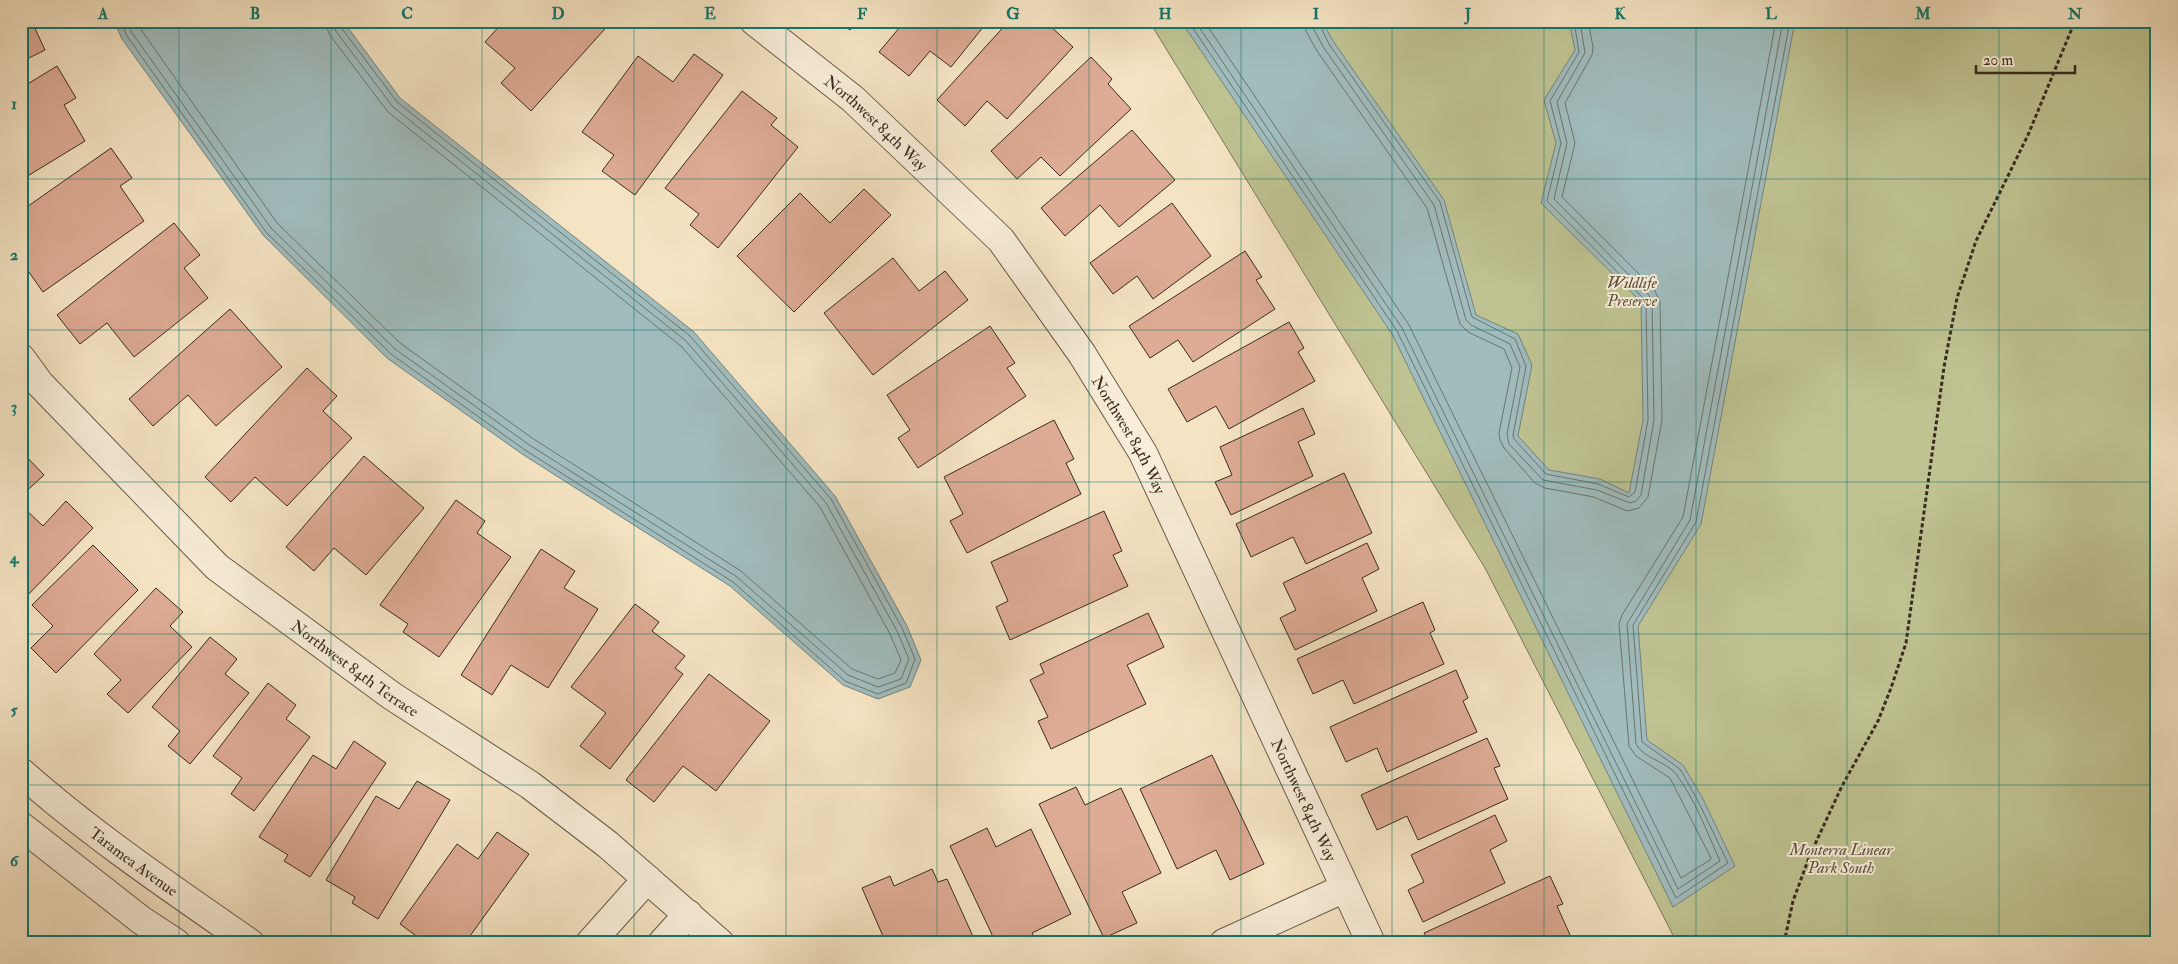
<svg xmlns="http://www.w3.org/2000/svg" width="2178" height="964" viewBox="0 0 2178 964" font-family="'IM FELL Double Pica',serif">
<rect width="100%" height="100%" fill="#f5e4c3"/>
<filter id="stains"><feTurbulence type="fractalNoise" baseFrequency=".004" numOctaves="4"/><feColorMatrix values="0 0 0 0 .2 0 0 0 0 .09 0 0 0 0 .02 0 0 0 .5 -.17"/></filter>
<radialGradient id="worn" r=".72"><stop offset=".6" stop-color="#630" stop-opacity="0"/><stop offset="1" stop-color="#630" stop-opacity=".3"/></radialGradient>
<!-- green -->
<path fill="#bfc392" stroke="#7c7759" d="M1149,21H2157V943H1677L1485,568Z"/>
<!-- water -->
<path fill="#a0bcbd" stroke="#77827e" d="M114,21H343L400,98L694,332L835,496L907,626L921,660L910,687L878,699L843,685L730,586L522,454L387,358L263,235L122,39Z
M1184,21H1322L1333,41L1444,200L1476,315L1518,334L1532,365L1518,436L1549,470L1600,479L1629,493L1643,420L1641,302L1541,203L1556,143L1544,100L1575,50L1569,21H1795L1701,524L1638,626L1647,740L1683,765L1702,797L1735,866L1673,907L1392,334L1183,24Z"/>
<g fill="none" stroke-linecap="round" stroke-linejoin="round">
<!-- shore -->
<path stroke="#6d746e" stroke-width="1" d="M120,21L127,36L266,232L391,354L525,450L733,582L845,681L878,694L906,683L915,659L902,628L831,499L690,336L397,102L340,26L339,21
M127,21L132,33L271,228L395,349L528,444L737,577L848,675L878,687L901,679L909,659L897,631L826,503L686,341L393,107L335,30L333,21
M135,21L277,223L400,343L532,438L741,571L852,669L878,679L895,673L901,660L890,634L820,507L681,346L388,112L329,34L325,21
M1188,21L1397,331L1676,898L1728,863L1697,799L1680,769L1642,742L1633,625L1696,522L1790,21
M1195,21L1402,328L1678,889L1720,861C1707,832 1695,799 1676,774C1666,761 1644,759 1636,744L1627,624L1690,520L1783,21
M1204,21L1409,325L1681,878L1710,860L1711,858L1670,778L1636,756L1629,746L1619,624L1622,615L1683,517L1776,21
M1304,21L1306,31L1317,51L1427,208L1460,324L1468,332L1504,349L1512,368L1499,433L1500,440L1504,448L1535,483L1545,488L1594,497L1627,511L1639,508L1648,497L1662,420L1660,302L1654,289L1562,197L1575,143L1565,103L1592,55L1593,47L1588,21
M1312,21L1313,28L1324,48L1434,205L1466,320L1471,325L1510,344L1520,367L1507,434L1509,444L1543,480L1597,490L1630,503L1636,501L1641,495L1654,420L1652,300L1648,294L1554,199L1567,143L1557,102L1585,53L1580,21
M1318,21L1329,44L1440,202L1472,317L1515,339L1526,366L1513,435L1514,439L1546,474L1598,484L1629,497L1635,492L1648,420L1646,301L1547,201L1561,143L1550,101L1579,52L1574,21"/>
</g>
<!-- building -->
<path fill="#deab94" stroke="#3a2b20" d="M504,21H612L531,111L501,83L515,68L485,42Z
M839,21H857L850,30Z
M905,21H988L951,67L930,51L909,76L879,52Z
M1009,21H1051L1048,24L1073,47L1007,119L987,101L965,126L937,100Z
M32,22L45,50L21,62V26Z
M694,54L723,75L635,195L602,171L614,155L582,132L638,56L673,82Z
M1091,57L1112,79L1108,84L1131,109L1060,176L1041,157L1017,179L991,151Z
M57,66L76,98L64,105L85,141L21,180V88Z
M742,91L777,118L771,125L798,147L718,248L690,225L699,214L665,188Z
M1132,130L1175,180L1119,227L1100,205L1065,236L1041,208Z
M111,148L132,178L120,186L144,221L43,292L21,261V253L25,251L21,246V211Z
M864,189L891,215L794,312L737,256L800,193L830,223Z
M1172,203L1211,256L1153,299L1137,276L1113,294L1090,263Z
M174,223L200,255L184,268L208,298L134,357L107,323L80,344L57,315Z
M1245,251L1262,277L1256,280L1275,309L1193,362L1178,340L1150,358L1129,326Z
M893,258L919,291L945,271L968,300L873,375L824,313Z
M230,309L282,367L216,426L188,395L153,426L129,399Z
M1289,322L1304,348L1298,352L1315,381L1229,429L1216,406L1187,422L1168,389Z
M990,326L1015,363L1007,368L1026,396L918,468L898,438L910,430L887,395Z
M307,368L337,396L323,411L352,438L287,506L255,477L231,502L205,477Z
M1303,408L1315,434L1298,442L1313,476L1231,515L1215,482L1232,475L1220,447Z
M1054,420L1074,459L1066,463L1081,494L967,553L950,521L963,514L944,477Z
M21,451L44,475L21,496Z
M364,456L424,508L366,575L334,548L314,571L286,547Z
M1344,473L1372,533L1306,564L1293,537L1251,557L1236,524Z
M456,500L485,521L477,533L511,557L439,657L403,632L408,624L380,605Z
M66,501L93,528L21,602V509L23,507L43,526Z
M1104,511L1122,551L1113,555L1128,586L1010,640L996,607L1008,601L991,562Z
M1367,543L1379,569L1362,578L1377,611L1295,650L1280,618L1296,610L1283,583Z
M93,545L138,590L56,673L31,648L53,626L32,605Z
M541,549L575,571L564,588L598,609L548,688L511,665L492,695L461,675Z
M156,588L183,612L170,626L192,647L128,713L107,694L121,680L94,654Z
M1423,602L1435,630L1430,633L1444,664L1354,704L1343,680L1313,694L1297,659Z
M635,604L659,622L652,631L685,656L675,668L683,674L610,769L580,746L606,713L571,687Z
M1148,613L1164,647L1127,665L1146,704L1051,749L1038,721L1048,717L1030,680L1044,673L1040,664Z
M210,637L237,659L225,674L249,693L190,764L168,746L180,731L152,707Z
M1456,670L1468,698L1463,701L1477,732L1387,772L1377,748L1346,762L1330,727Z
M709,674L770,721L716,791L683,766L654,802L626,780Z
M268,683L296,705L286,719L310,737L254,811L231,794L242,778L213,756Z
M1487,738L1500,766L1494,768L1508,799L1418,840L1407,816L1377,830L1361,795Z
M354,741L386,763L310,877L284,861L288,855L259,837L313,755L336,769Z
M1212,755L1264,864L1230,880L1216,850L1177,869L1140,789Z
M417,781L450,800L378,919L352,903L355,897L326,880L376,796L399,809Z
M1076,787L1085,805L1121,788L1161,873L1122,892L1137,923L1104,938L1039,804Z
M1495,815L1507,841L1490,850L1505,883L1423,922L1408,890L1424,882L1411,855Z
M987,828L996,847L1031,829L1071,914L1032,933L1037,943H996L950,846Z
M497,832L529,854L465,943H426L400,924L457,844L478,859Z
M932,869L938,882L947,879L976,943H886L862,888L890,876L894,886Z
M1550,876L1563,904L1557,906L1571,937L1558,943H1429L1424,933Z"/>
<g fill="none" stroke-linecap="round" stroke-linejoin="round">
<defs>
<g id="street">
<path id="s1" d="M754,21L853,99L1001,240L1082,354L1143,453L1371,943"/>
<path id="s2" d="M21,358L40,384L217,567L392,696L530,785L607,844L720,943"/>
<path id="s3" d="M21,772C92,835 172,889 250,943"/>
<path d="M21,826L141,920L176,943"/>
<path d="M590,943L647,879"/>
<path d="M662,943L688,914"/>
<path d="M1224,943L1345,888"/>
</g>
</defs>
<!-- street casing -->
<use href="#street" stroke="#695949" stroke-width="30"/>
<!-- path -->
<path stroke="#3a2b20" stroke-width="3" stroke-dasharray="4 2.5" stroke-linecap="butt" d="M1784,943L1793,901L1810,855L1842,786L1878,721L1891,688L1906,643L1944,367L1957,298L1976,241L2028,135L2075,21"/>
<!-- street -->
<use href="#street" stroke="#f8edd8" stroke-width="28"/>
</g>
<!-- grid -->
<path fill="none" stroke="#0f766e" stroke-width="1" stroke-opacity="0.55" d="M179,21V943M331,21V943M482,21V943M634,21V943M786,21V943M937,21V943M1089,21V943M1241,21V943M1392,21V943M1544,21V943M1696,21V943M1847,21V943M1999,21V943M21,179H2157M21,330H2157M21,482H2157M21,634H2157M21,785H2157"/>
<g text-anchor="middle" stroke-width="4" stroke-linejoin="round" paint-order="stroke">
<!-- street labels -->
<g font-size="16" fill="#3a2b20" stroke="#f8edd8">
<text dy="6" stroke="none"><textPath href="#s1" startOffset="159">Northwest 84th Way</textPath></text>
<text dy="6" stroke="none"><textPath href="#s1" startOffset="564">Northwest 84th Way</textPath></text>
<text dy="6" stroke="none"><textPath href="#s2" startOffset="458">Northwest 84th Terrace</textPath></text>
<text dy="6" stroke="none"><textPath href="#s1" startOffset="969">Northwest 84th Way</textPath></text>
<text dy="6" stroke="none"><textPath href="#s3" startOffset="144">Taramea Avenue</textPath></text>
</g>
<!-- park labels -->
<g font-size="16" font-style="italic" fill="#5b513c" stroke="#f8edd8">
<text x="1632" y="288">Wildlife<tspan x="1632" dy="18">Preserve</tspan></text>
<text x="1841" y="855">Monterra Linear<tspan x="1841" dy="18">Park South</tspan></text>
</g>
</g>
<!-- margin -->
<rect width="2178" height="964" fill="none" stroke="#f5e4c3" stroke-width="55"/>
<!-- scale -->
<path d="M1976 65v8h99v-8" fill="none" stroke="#3a2b20" stroke-width="2.5"/>
<text x="1983" y="65" font-size="15" fill="#3a2b20" stroke="#f8edd8" stroke-width="4" paint-order="stroke">20 m</text>
<rect x="28" y="28" width="2122" height="908" fill="none" stroke="#0f766e" stroke-width="2"/>
<g font-size="16" text-anchor="middle" font-weight="bold" fill="#0f766e">
<text x="103" y="19">A</text>
<text x="255" y="19">B</text>
<text x="407" y="19">C</text>
<text x="558" y="19">D</text>
<text x="710" y="19">E</text>
<text x="862" y="19">F</text>
<text x="1013" y="19">G</text>
<text x="1165" y="19">H</text>
<text x="1316" y="19">I</text>
<text x="1468" y="19">J</text>
<text x="1620" y="19">K</text>
<text x="1771" y="19">L</text>
<text x="1923" y="19">M</text>
<text x="2075" y="19">N</text>
<text x="14" y="109">1</text>
<text x="14" y="260">2</text>
<text x="14" y="412">3</text>
<text x="14" y="563">4</text>
<text x="14" y="715">5</text>
<text x="14" y="866">6</text>
</g>
<rect width="100%" height="100%" filter="url(#stains)"/>
<rect width="100%" height="100%" fill="url(#worn)"/>
</svg>
